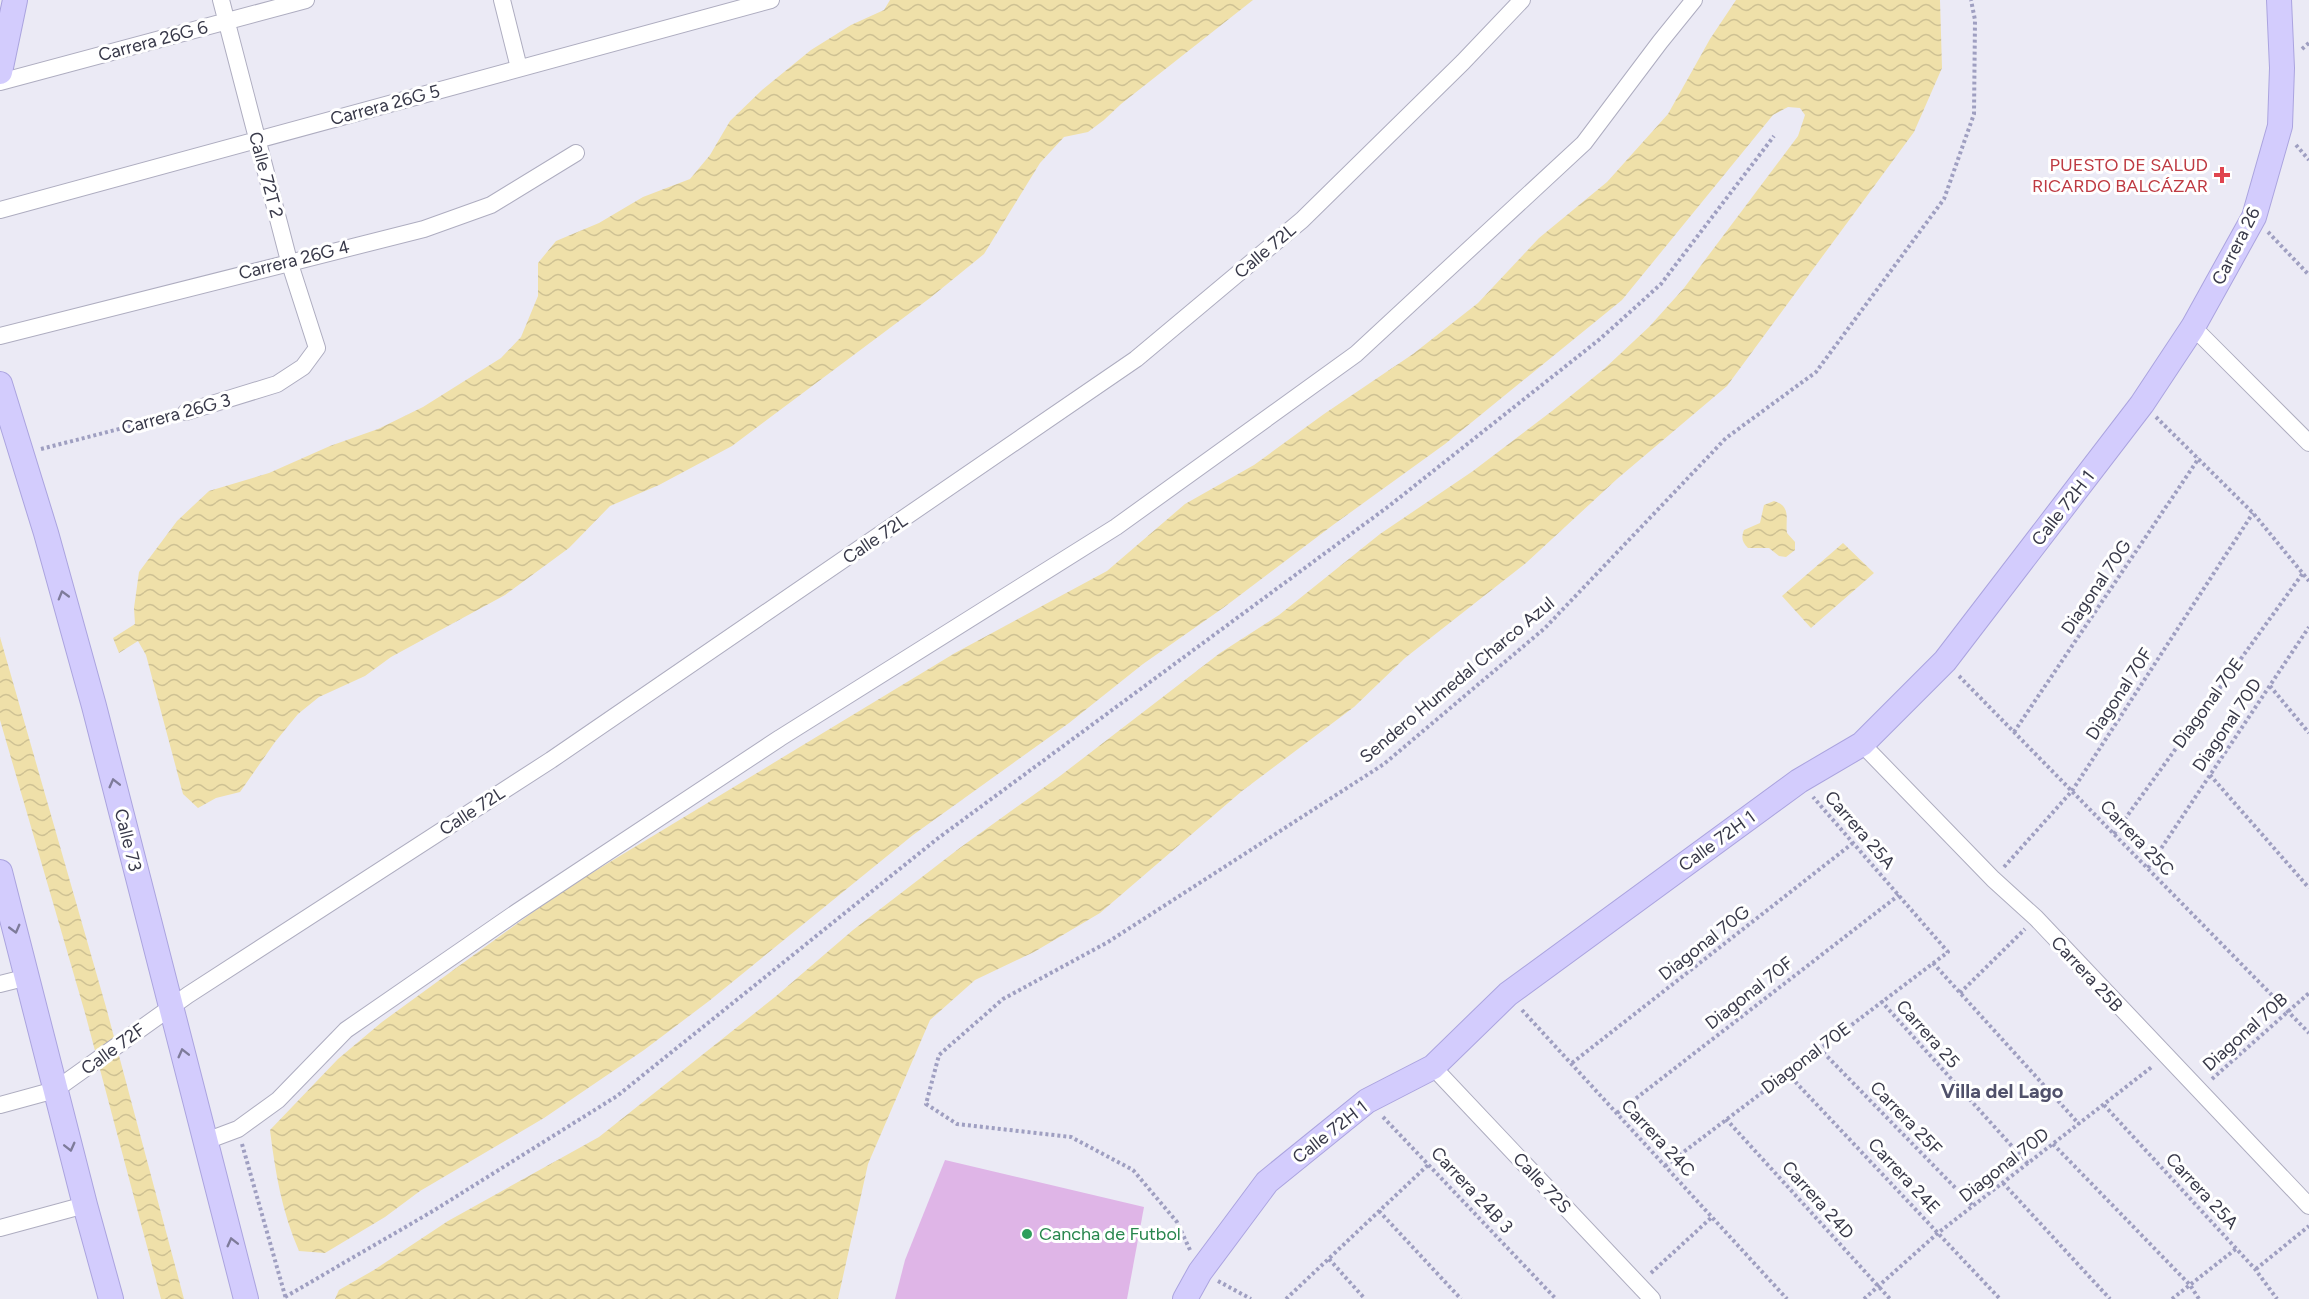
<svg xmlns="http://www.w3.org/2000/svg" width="2309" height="1299" viewBox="0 0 2309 1299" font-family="Figtree,sans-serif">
<defs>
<pattern id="water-waves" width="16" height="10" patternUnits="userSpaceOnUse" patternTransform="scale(1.5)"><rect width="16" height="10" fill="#efe0a9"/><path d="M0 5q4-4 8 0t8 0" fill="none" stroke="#cec193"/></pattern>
</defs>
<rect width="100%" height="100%" fill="#ebeaf5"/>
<!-- garden -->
<path fill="#dfb5e7" d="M945,1160L1144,1207L1127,1299H895L905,1260Z"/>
<!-- water -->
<path fill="url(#water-waves)" d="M890,0H1253L1121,104L1104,120L1088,132L1064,137L1040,163L984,254L930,298L732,446L659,485L610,506L569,548L505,595L391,657L365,676L319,697L298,714L275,742L240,792L216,798L198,808L183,794L146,655L138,641L119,653L113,638L135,624L134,608L139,572L177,521L209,491L269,473L330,446L378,429L423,407L501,358L521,337L538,296V263L556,241L599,223L643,197L690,179L710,155L730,121L762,90L811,50L851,25L884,10Z
M1736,0H1940L1942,68L1914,132L1727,386L1617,479L1526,563L1405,658L1354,707L1242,791L1100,913L1034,952L975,980L930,1020L868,1164L838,1299H335L339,1290L374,1270L448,1221L599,1137L775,997L853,930L961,847L1060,776L1220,653L1279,615L1380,534L1473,471L1552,411L1604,369L1649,327L1684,288L1798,136L1805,115L1800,108L1788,107L1773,115L1622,300L1445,444L1333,525L1223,608L1143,664L1069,723L913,835L709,1001L644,1050L544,1118L420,1191L385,1217L325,1253L299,1251C282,1213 275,1171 270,1130L338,1059L382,1022L562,891L955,653L1107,571L1185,504L1254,465L1324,414L1413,354L1478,303L1539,238L1607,182L1668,114L1710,39Z
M1774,501C1792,507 1785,519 1787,533L1795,542V550L1786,557L1779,556L1769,548H1748C1742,542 1741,538 1744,530L1760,523L1764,505Z
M1843,543L1874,573L1811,628L1782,596Z
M0,637L106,1007L184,1299H161L85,1013L0,720Z"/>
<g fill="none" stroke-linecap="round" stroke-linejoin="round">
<defs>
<path id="street" d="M502,0L519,68
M0,82L306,0
M0,210L771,0
M2193,327L2309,443
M0,336L424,229L491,205L576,153
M186,412L277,384L303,367L317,348L289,261L221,0
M1862,744L1993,879L2036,918L2309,1206
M0,984L28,977
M1433,1067L1652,1299
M0,1105L55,1090L188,995L551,760L1136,359L1302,220L1463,62L1522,0
M206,1141L238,1129L278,1100L346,1030L517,912L780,738L1116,527L1356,354L1584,143L1660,42L1694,0
M0,1228L85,1205"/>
<path id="secondary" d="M0,72L15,0
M0,384L46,533L94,706L246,1299
M0,872L85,1205L111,1299
M1185,1299L1200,1272L1267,1182L1367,1101L1433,1067L1508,994L1799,781L1862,744L1945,661L2142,404L2193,327L2254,217L2280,126L2282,68L2279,0"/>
</defs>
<!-- street casing -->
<use href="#street" stroke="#aeadc0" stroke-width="18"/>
<!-- secondary casing -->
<use href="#secondary" stroke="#aba4df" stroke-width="26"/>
<!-- path -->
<path stroke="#9f9fc1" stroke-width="4" stroke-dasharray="3 3" stroke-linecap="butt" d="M2302,49L2309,43
M2296,145L2309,160
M2268,232L2309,275
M2156,417L2253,513L2309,581
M41,449L170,416
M1959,676L2309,1033
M2270,686L2309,733
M2014,732L2199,458
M2210,775L2309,888
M2114,834L2303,573
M2004,867L2072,791L2253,513
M2148,868L2309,627
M1933,963L2079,1124
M1960,993L2025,929
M1881,1001L2028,1164
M1522,1010L1787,1299
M1819,1048L1973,1206
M1572,1063L1853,843
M1787,1073L2000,1299
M2212,1079L2309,993
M2104,1105L2255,1269L2277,1299
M1617,1113L1899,895
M1383,1117L1556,1299
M1726,1119L1890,1299
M242,1144L286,1299
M2053,1144L2190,1285L2199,1299
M1665,1166L1948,952L1813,797
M2003,1183L2110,1299
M1379,1211L1461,1299
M1190,1250L1177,1222L1133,1170L1071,1137L957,1124L926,1104L939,1055L1003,999L1108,942L1384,764L1545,628L1726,438L1816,372L1944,199L1974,114L1975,20L1971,0
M1329,1259L1365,1299
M2256,1269L2309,1226
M1651,1273L1712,1217
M1218,1281L1251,1299
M285,1297L433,1211L617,1096L937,839L1389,506L1600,339L1661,284L1774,136
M1286,1299L1429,1164
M1864,1299L1938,1233L2153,1066
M2172,1299L2237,1248"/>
<!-- street -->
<use href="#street" stroke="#fff" stroke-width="16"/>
<!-- secondary -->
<use href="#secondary" stroke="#d3ccfd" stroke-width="24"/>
</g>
<!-- one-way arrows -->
<defs><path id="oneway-chevron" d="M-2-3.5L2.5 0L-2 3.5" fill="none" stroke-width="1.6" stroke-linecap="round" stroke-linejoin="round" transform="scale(1.5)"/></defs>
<g stroke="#7e7b9a">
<use href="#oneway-chevron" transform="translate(63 595) rotate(-106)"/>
<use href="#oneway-chevron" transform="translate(114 783) rotate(-104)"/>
<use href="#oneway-chevron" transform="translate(15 929) rotate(75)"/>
<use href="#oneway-chevron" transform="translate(183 1053) rotate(-104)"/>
<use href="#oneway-chevron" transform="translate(70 1147) rotate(76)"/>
<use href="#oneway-chevron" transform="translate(232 1242) rotate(-104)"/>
</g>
<!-- markers -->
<path fill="#e0444e" stroke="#fff" stroke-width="2" d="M2219 166h6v6h6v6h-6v6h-6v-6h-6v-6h6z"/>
<circle fill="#2e9e5b" stroke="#fff" stroke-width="2" cx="1027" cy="1234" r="6"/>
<g text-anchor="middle" stroke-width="6" stroke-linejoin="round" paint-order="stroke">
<!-- street labels -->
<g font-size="18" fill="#383949" stroke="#fff">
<text transform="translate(153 41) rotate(-15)" y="6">Carrera 26G 6</text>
<text transform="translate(385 105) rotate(-15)" y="6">Carrera 26G 5</text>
<text transform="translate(266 175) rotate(75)" y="6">Calle 72T 2</text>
<text transform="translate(2236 246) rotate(-63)" y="6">Carrera 26</text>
<text transform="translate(1265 251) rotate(-40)" y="6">Calle 72L</text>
<text transform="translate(294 260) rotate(-14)" y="6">Carrera 26G 4</text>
<text transform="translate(176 414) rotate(-15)" y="6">Carrera 26G 3</text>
<text transform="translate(2063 508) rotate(-52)" y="6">Calle 72H 1</text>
<text transform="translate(875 539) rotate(-34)" y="6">Calle 72L</text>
<text transform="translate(2096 587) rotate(-56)" y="6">Diagonal 70G</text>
<text transform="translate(1457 680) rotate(-40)" y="6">Sendero Humedal Charco Azul</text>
<text transform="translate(2119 694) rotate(-57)" y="6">Diagonal 70F</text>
<text transform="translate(2208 703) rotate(-54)" y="6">Diagonal 70E</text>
<text transform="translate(2227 725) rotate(-56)" y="6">Diagonal 70D</text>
<text transform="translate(472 811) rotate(-33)" y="6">Calle 72L</text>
<text transform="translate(1860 830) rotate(49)" y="6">Carrera 25A</text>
<text transform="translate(2137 838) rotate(46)" y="6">Carrera 25C</text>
<text transform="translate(128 840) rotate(76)" y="6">Calle 73</text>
<text transform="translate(1717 841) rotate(-36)" y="6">Calle 72H 1</text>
<text transform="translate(1704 943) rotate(-38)" y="6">Diagonal 70G</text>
<text transform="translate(2087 974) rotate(47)" y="6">Carrera 25B</text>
<text transform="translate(1749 993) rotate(-38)" y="6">Diagonal 70F</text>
<text transform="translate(2245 1032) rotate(-42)" y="6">Diagonal 70B</text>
<text transform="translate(1928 1034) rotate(48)" y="6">Carrera 25</text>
<text transform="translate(113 1049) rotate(-36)" y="6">Calle 72F</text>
<text transform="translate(1806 1058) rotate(-37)" y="6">Diagonal 70E</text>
<text transform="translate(1906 1118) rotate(46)" y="6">Carrera 25F</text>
<text transform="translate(1330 1132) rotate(-38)" y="6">Calle 72H 1</text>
<text transform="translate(1658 1138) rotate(47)" y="6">Carrera 24C</text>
<text transform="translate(2004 1165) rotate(-38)" y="6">Diagonal 70D</text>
<text transform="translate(1904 1176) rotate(47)" y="6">Carrera 24E</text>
<text transform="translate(1542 1183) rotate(47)" y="6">Calle 72S</text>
<text transform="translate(1472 1190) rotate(47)" y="6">Carrera 24B 3</text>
<text transform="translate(2202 1191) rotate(47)" y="6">Carrera 25A</text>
<text transform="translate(1818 1200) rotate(48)" y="6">Carrera 24D</text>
</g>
<!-- health labels -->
<g font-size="18" fill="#be3a42" stroke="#fff" text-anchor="end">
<text x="2208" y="171">PUESTO DE SALUD<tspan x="2208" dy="21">RICARDO BALCÁZAR</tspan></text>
</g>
<!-- leisure labels -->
<g font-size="18" fill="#27864d" stroke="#fff" text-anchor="start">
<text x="1039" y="1240">Cancha de Futbol</text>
</g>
<!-- neighbourhood labels -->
<g font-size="20" font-weight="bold" fill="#50516b" stroke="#fff">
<text x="2002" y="1098">Villa del Lago</text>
</g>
</g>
</svg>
